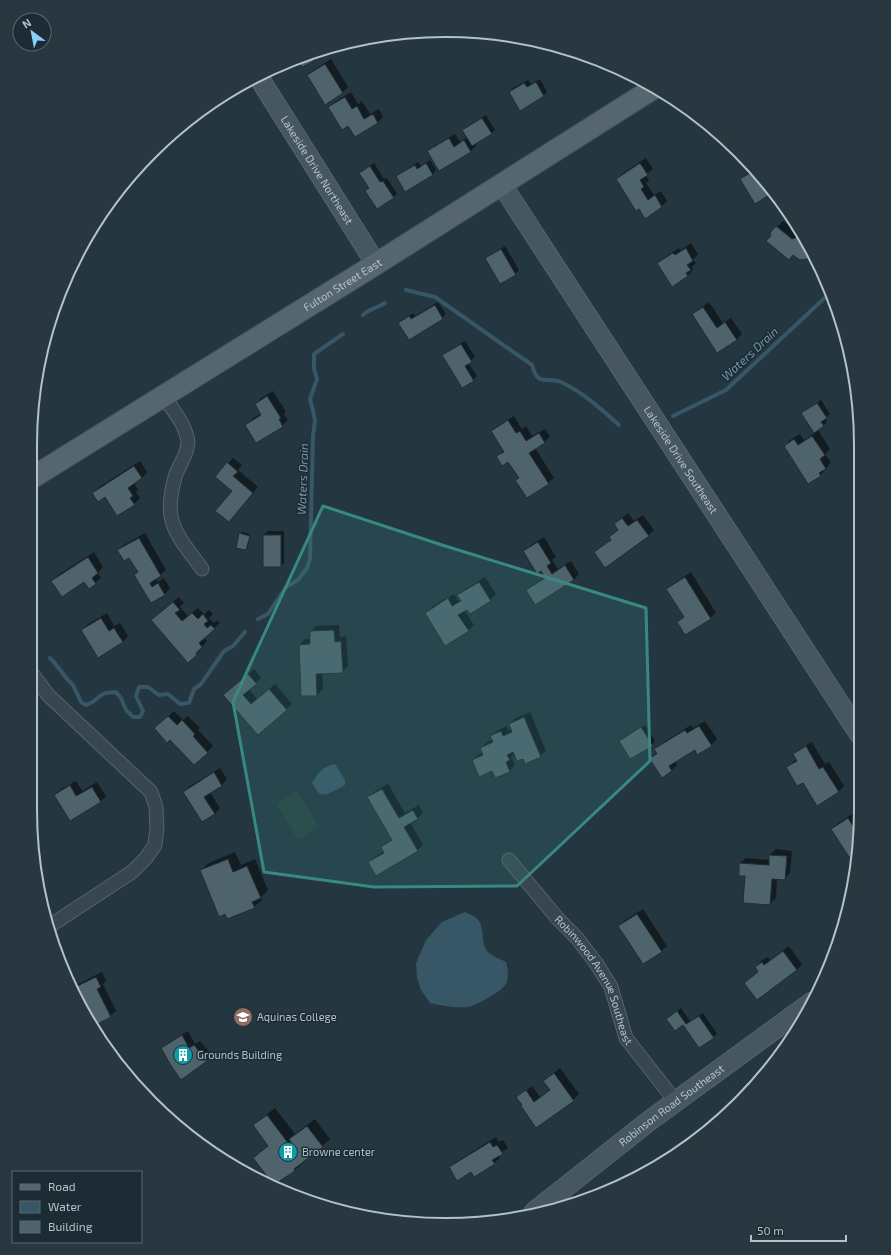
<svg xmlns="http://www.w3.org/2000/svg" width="891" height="1255" viewBox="0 0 891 1255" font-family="'Exo 2',sans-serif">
<rect width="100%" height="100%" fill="#24363f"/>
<!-- green -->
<path fill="#27423e" d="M297,791L319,827L298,840L276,804Z"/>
<!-- water -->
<path fill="#375666" d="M335,764L345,780V785C339,788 326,797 320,794C317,792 314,786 312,783C318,773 323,766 335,764Z
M465,912C470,915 476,916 479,921C485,930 480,945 489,953C494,957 501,959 506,962C508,969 509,978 506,984C501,992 477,1005 468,1007C455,1008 443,1006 430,1003L421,990L417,978L416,963L426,940L442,922Z"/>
<!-- shadow -->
<path fill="#0007" d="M442,32L436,37L406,33Z
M317,51L319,54L313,60L303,66L298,58Z
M331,59L348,87L343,92L308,75L314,70Z
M540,79L547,92L544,95L510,92L513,88L528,80L531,84Z
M351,92L358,104L362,101L370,114L379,109L383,117L378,122L355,136L348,125L329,108L335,102Z
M486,115L495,130L491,133L475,143L476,146L471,151H428L434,146L455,134L460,142L467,137L463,131L467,127Z
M646,158L653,169L646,175L649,180L646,183L654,195L661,191L667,201L662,206L645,217L617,179L622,174Z
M430,160L436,170L433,174L406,190L397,176L401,173L418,162L421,166Z
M374,163L384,179L387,178L397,194L393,197L370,187L361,173Z
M755,169L772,192L755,202L741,179L747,174Z
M783,221L799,233L814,256L771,233Z
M691,243L698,254L693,260L696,263L692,267L693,270L688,275L658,263L664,258L679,248L681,250Z
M505,246L519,270L515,274L501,283L486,258L490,255Z
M438,302L446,314L442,318L409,338L400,323L413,313L415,316Z
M709,302L723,323L731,318L742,334L736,340L693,314L699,309Z
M465,341L475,357L468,363L477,376L473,380L444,355L447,352Z
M273,391L286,412L284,414L288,420L282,426L247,425L252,419L262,413L256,404L261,398Z
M821,400L830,414L825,418L827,422L818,430L830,449L825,454L831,462L821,475L809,483L785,446L790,440L800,434L804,440L815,433L802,414Z
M514,416L522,429L526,426L532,436L545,429L550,437L544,442L535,448L554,478L548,483L520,478L509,460L497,456L504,450L492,431L498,426Z
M233,458L242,465L238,470L258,487L234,515L233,491L228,463Z
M140,461L147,472L142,478L134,483L138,490L136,492L140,498L134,504L94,493L99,487Z
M628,513L634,521L643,515L654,530L648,536L596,552L612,539L610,537L619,529L615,524Z
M268,531H284V563L280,566L264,535Z
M242,532L250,534L248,547L246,549L240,534Z
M145,533L166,570L156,578L158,582L164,578L170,588L165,594L151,602L139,572L130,556L118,550L124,545Z
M544,537L556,557L552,560L558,569L571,561L579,574L574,580L528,591L533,585L546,577L541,570L524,551L530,546Z
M94,552L103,567L98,573L101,578L95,583L85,581H53L58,575Z
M691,572L716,613L710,618L678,622L684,616L667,589L673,584Z
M485,577L496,594L490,600L464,610L474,625L468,631L426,613L432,607L454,594L458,601L461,599L458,595L464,590Z
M30,582L37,583L35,602L30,608Z
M179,597L184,603L180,607L188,616L198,608L204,614L209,610L213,614L209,618L214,623L217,620L220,623L204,637L207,641L196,654L158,614Z
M107,613L114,626L120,623L128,636L123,642L83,630L88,624Z
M339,625L340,637L346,636L348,666L342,672L322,673L323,689L317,695H302L300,645L305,639H311V632L316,626Z
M254,669L261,678L249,689L257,699L275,684L292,704L258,734L230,690Z
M174,711L183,720L188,716L200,728L198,730L213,746L207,752L161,723Z
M530,712L546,751L540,756L523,757L515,754L511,757L515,765L509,771L493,770L473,760L478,755L483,753L481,748L487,742L493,740L491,736L497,731L507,726L508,731L512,729L510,724L516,718Z
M705,721L717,739L711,745L695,749L675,761L677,765L672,770L651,759L657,752L656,749L661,744L691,725L693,728Z
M645,725L655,741L652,745L620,741L624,737Z
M812,742L825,764L829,762L844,786L838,792L803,782L787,767L797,759L794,755L800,749Z
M220,768L227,779L222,785L210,792L220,808L215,814L203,821L185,792L190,786Z
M76,781L82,791L97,782L106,796L100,802L56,795L61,789Z
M388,784L405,813L419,805L423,813L417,818L410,822L423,845L417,850L369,862L375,857L384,851L382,847L392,839L369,797L374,792Z
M854,813L860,823V836L858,850L832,829L838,823Z
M776,849L792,851L790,873L784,879H777L776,898L770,904L746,875L740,863L746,858L770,860V855Z
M235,852L241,865L255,859L268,890L261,897L262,900L254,907L201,870L209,863Z
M643,909L667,946L661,951L620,926L625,920Z
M789,946L802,964L797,970L758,999L746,983L759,971L756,967L761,961L768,957L770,960Z
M67,972L74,986L102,972L106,981L103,984L116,1011L110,1016L92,1026L73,993L65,973Z
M681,1008L690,1021L703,1013L717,1034L713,1037L684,1024L667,1019Z
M188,1031L195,1044L200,1041L211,1054L206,1060L163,1048L168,1043Z
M560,1068L579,1094L573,1100L536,1126L518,1097L532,1086L540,1097L551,1089L544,1081Z
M275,1108L295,1134L315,1119L330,1139L295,1170L275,1182L255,1158L269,1145L254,1125L262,1118Z
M496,1137L499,1142L503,1140L508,1148L498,1155L500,1158L494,1163L450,1167L456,1162Z"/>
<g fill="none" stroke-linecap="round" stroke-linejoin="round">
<!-- stream -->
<path stroke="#375666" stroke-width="4" d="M406,290L435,297L532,365C538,388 547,376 561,382C584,393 601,409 619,425
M363,315C370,308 378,308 385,303
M673,416L726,390L831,292
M258,619L268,614L286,587L298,580L307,568L310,559L313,436L315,421L313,410L310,399L317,379L314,369V354L343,334
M50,658L54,662L67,679L73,685L81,702L86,705C96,702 96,698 103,694C107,692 112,693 116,692L121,698L126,710L133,717H140L143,711L136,696L139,687H148L159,695L168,694L180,704L189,703L194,689L201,684L224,651L233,646L245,632"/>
</g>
<!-- building -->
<path fill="#4f636c" stroke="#1f2e36" d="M437,32V38L405,39V33Z
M310,53L314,61L302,67L297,59Z
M325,64L343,93L325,105L307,75Z
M536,82L544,96L520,111L509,92L524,83L527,87Z
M345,97L352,109L357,106L364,119L373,114L378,123L355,137L348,126L342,130L328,107Z
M482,118L492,134L472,146L462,130Z
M449,138L454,147L464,140L471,152L439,171L427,151Z
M426,163L433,175L405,192L396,176L415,165L417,169Z
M640,163L648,175L640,180L644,187L641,189L648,200L655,195L662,207L645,219L639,209L636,211L616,179Z
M370,166L380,182L383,181L394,198L377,209L365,191L369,188L359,173Z
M752,166L758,172L772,193L755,204L740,179L755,170Z
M776,226L792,239L801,236L816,258L800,260L793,255L789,260L766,241L771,236L770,233Z
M686,248L693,261L687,265L691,270L686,273L688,276L672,287L657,263L673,253L675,255Z
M501,249L516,275L500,284L485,258Z
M435,305L443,319L409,340L398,323L409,316L411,319Z
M703,307L717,328L725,322L737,340L717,353L692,314Z
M461,344L472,362L465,366L474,381L462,388L442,355Z
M267,396L281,418L279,419L283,427L256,443L245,425L261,415L255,404Z
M817,403L827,418L821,422L824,426L814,433L801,413Z
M508,420L516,433L520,431L526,441L539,433L545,443L529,453L549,484L527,498L515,480L519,478L508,462L502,466L496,456L504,452L491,431Z
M812,436L825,455L820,459L826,469L819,473L821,476L808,484L784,446L794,439L798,445Z
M227,462L238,472L233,476L253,493L229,522L215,511L232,491L215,477Z
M134,466L142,478L128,488L133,496L130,498L135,505L117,516L105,497L98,502L92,493Z
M622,518L628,526L637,520L649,536L605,568L594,552L611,540L609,537L618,530L614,524Z
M239,533L250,536L246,550L236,548Z
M263,535H281V567H263Z
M139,538L161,576L150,583L152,587L158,583L165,595L151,603L134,575L138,572L129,558L124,561L117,550Z
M538,542L551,563L547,566L552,574L565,565L574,580L535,605L526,590L545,578L541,571L537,574L523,551Z
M88,557L98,573L92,578L96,584L89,589L84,582L62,597L51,581Z
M685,577L711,619L685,635L677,622L684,617L666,589Z
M479,582L491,601L470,614L467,610L458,615L469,631L445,646L425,613L448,598L452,606L461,601L457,595Z
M173,602L180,610L175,613L182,621L192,613L198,619L203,614L208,621L204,624L207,628L211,625L215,629L199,643L202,647L196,653L197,655L188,663L151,620Z
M101,618L109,631L114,628L123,642L98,658L81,630Z
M334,630L335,642L341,641L343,673L316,674L317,696H301L299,645L310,644V631Z
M248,674L257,684L243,695L251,704L269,689L287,710L258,735L223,695Z
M168,716L177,725L182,720L195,734L193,736L208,753L194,765L170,740L167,743L154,728Z
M524,717L541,757L525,764L523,759L517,761L513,752L507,755L510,760L506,762L510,772L495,778L492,771L479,777L472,760L483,755L480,748L493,742L490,736L501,731L503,736L512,732L509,724Z
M699,726L712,746L697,755L695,750L669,766L672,771L662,778L649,758L657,754L654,749L685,730L687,733Z
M641,727L653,746L630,759L619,741Z
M806,746L819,769L823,767L839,792L817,806L803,783L797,786L786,767L797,761L793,754Z
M214,772L222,786L204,797L215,814L202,822L183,792Z
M70,785L76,796L92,787L101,802L70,821L54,795Z
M382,789L399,818L413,810L418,819L404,827L418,851L376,876L368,862L384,853L381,847L392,840L367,797Z
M848,818L860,837L858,851L849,857L831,829Z
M769,855L787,856L785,880L772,879L770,905L743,903L745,876H739V863L769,865Z
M228,859L233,872L247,866L261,898L252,902L255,908L227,919L225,914L219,917L200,870Z
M637,914L662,952L643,964L618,926Z
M783,951L797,970L757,1000L744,983L758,972L755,967L762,962L764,965Z
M96,977L101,987L97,989L111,1017L92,1027L71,989Z
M677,1011L686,1024L699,1016L714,1038L699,1048L683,1025L675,1031L666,1019Z
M182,1035L189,1048L194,1045L207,1061L181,1080L170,1064L161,1048Z
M554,1073L574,1101L536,1128L521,1106L522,1105L516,1097L526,1090L534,1102L550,1090L543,1081Z
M267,1115L288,1143L291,1142L289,1139L307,1126L323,1147L294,1169L295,1171L275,1184L272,1179L270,1180L253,1158L268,1146L253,1125Z
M490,1142L493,1147L497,1145L503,1154L492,1160L495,1164L474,1177L471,1172L457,1181L449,1167Z"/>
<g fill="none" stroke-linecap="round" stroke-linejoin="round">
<defs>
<g id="street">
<path d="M164,397C173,410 186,425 188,442C188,453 180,464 176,474C172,487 169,503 171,516C174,535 191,553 202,569"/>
<path d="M30,671L48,695L151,792L156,807L157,827L155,845L146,858L132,872L48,927"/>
<path id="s1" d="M509,860L558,919L577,938L596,963L611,987L626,1038L676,1102"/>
</g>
<g id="secondary">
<path id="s2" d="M258,76L376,264"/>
<path id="s3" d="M502,185L860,735"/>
<path id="s4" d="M534,1212L649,1121L812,1002"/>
</g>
<g id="primary">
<path id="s5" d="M30,479L376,264L654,88"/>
</g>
</defs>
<!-- street casing -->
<use href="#street" stroke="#56646d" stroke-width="15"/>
<!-- secondary casing -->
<use href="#secondary" stroke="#56646d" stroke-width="21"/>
<!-- primary casing -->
<use href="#primary" stroke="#44535b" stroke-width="23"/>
<!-- street -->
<use href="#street" stroke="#38474f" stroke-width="13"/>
<!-- secondary -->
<use href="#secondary" stroke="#465762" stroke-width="19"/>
<!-- primary -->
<use href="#primary" stroke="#56666f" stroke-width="21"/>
</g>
<!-- marked area -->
<path fill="#388985" fill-opacity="0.2" stroke="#388985" stroke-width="3" stroke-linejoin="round" d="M323,506L442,545L646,608L650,761L517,886L374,887L264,872L233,702Z"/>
<!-- icons -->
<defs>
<symbol id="university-disc" viewBox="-11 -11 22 22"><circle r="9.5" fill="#8d6e63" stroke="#1d2c34"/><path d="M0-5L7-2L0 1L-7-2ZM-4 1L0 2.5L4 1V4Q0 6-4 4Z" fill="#fff"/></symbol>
<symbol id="building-disc" viewBox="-11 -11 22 22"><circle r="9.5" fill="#0f9aa8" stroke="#1d2c34"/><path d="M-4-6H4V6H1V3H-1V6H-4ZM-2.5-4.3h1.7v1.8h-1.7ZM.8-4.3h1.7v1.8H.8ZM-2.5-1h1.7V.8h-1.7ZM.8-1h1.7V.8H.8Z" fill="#fff"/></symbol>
</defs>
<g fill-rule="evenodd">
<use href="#university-disc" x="232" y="1006" width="22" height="22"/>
<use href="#building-disc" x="172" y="1044" width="22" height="22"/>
<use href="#building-disc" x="277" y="1141" width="22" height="22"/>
</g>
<g text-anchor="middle" stroke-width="3" stroke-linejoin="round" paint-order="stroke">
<!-- street labels -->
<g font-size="11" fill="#b4c1ca" stroke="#1d2c34">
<text dy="4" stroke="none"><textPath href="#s2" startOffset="111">Lakeside Drive Northeast</textPath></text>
<text dy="4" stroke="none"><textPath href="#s5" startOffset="368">Fulton Street East</textPath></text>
<text dy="4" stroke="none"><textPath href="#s3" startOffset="328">Lakeside Drive Southeast</textPath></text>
<text dy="4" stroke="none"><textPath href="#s1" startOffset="149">Robinwood Avenue Southeast</textPath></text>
<text dy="4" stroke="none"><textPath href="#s4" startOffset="174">Robinson Road Southeast</textPath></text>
</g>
<!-- poi labels -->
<g font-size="11" fill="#b4c1ca" stroke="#1d2c34" text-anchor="start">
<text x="257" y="1021">Aquinas College</text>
<text x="197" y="1059">Grounds Building</text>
<text x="302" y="1156">Browne center</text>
</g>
<!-- water labels -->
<g font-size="12" font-style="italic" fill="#739aad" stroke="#1d2c34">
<text transform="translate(750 354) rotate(-43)" y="4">Waters Drain</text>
<text transform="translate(303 479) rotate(-88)" y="4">Waters Drain</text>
</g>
</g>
<!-- crop -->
<path d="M0 0H891V1255H0ZM445 37H446A408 408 0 0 1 854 445V810A408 408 0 0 1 446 1218H445A408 408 0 0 1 37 810V445A408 408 0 0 1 445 37Z" fill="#293840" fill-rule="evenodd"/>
<path fill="none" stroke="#b4c1ca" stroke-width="2" d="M445 37H446A408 408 0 0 1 854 445V810A408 408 0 0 1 446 1218H445A408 408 0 0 1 37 810V445A408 408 0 0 1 445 37Z"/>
<!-- legend -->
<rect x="12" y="1171" width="130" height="72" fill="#1d2c34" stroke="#596870"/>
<rect x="20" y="1184" width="20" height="6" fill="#56666f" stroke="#596870"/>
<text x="48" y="1191" font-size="12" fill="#b4c1ca">Road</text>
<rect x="20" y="1201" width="20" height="12" fill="#375666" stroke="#596870"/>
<text x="48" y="1211" font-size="12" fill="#b4c1ca">Water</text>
<rect x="20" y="1221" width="20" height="12" fill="#4f636c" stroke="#596870"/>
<text x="48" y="1231" font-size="12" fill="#b4c1ca">Building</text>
<!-- north arrow -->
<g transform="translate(32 32) rotate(328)"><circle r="19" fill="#1d2c34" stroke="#596870"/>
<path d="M0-3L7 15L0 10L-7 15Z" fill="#89cffa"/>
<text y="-6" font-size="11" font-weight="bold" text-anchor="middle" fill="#b4c1ca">N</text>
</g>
<!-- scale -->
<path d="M751 1235v6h95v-6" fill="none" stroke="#b4c1ca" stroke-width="2"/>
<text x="757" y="1235" font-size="12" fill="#b4c1ca" stroke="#1d2c34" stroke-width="3" paint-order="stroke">50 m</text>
</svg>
